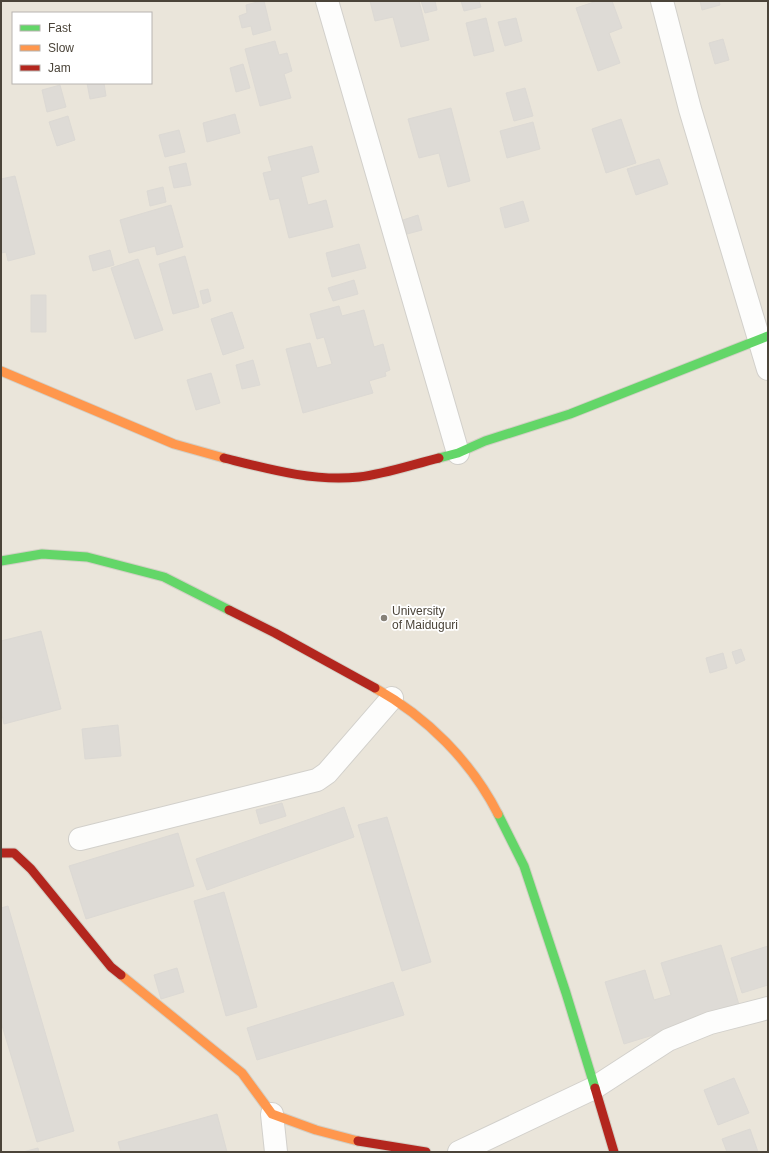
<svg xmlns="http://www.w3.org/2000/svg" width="769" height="1153" viewBox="0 0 769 1153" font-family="Arial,sans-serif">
<rect width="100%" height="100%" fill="#f4f2ee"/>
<!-- education -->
<path fill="#eae5da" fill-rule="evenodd" d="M1,1H768V1152H1ZM13,13H151V83H13Z"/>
<!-- building -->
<path fill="#dedbd6" stroke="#dcd9d4" d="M261,1H264L271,30L253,35L251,26L242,28L239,16L247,13L246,5Z
M370,1H419L429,40L401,47L393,17L375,21Z
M421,1H435L437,10L425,13Z
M461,1H479L481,7L464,11Z
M597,1H612L622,28L609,33L620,63L598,71L576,8Z
M700,1H719L720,5L702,10Z
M486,18L494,51L474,56L466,23Z
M516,18L522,41L505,46L498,22Z
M723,39L729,60L715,64L709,43Z
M275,41L279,55L287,53L292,71L284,74L291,98L260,106L245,49Z
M243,64L250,88L236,92L230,68Z
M87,83H104L106,96L90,99Z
M60,85L66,107L47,112L42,90Z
M525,88L533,116L514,121L506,93Z
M451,108L470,181L448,187L439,153L419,158L408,119Z
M235,114L240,133L207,142L203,123Z
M68,116L75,140L57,146L49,122Z
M621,119L636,163L606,173L592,129Z
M533,122L540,149L507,158L500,131Z
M179,130L185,152L165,157L159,135Z
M312,146L319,172L301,177L308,205L326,200L333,227L289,238L279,198L270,200L263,173L272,171L268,157Z
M659,159L668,184L636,195L627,169Z
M186,163L191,185L174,188L169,167Z
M15,176L35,254L8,261L6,252L1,253V179Z
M163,187L166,202L150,206L147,191Z
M523,201L529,221L505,228L500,208Z
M171,205L183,247L157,255L155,246L129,253L120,220Z
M418,215L422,230L407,234L403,220Z
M359,244L366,268L332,277L326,253Z
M110,250L114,265L93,271L89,256Z
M185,256L199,307L173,314L159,264Z
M138,259L163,330L135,339L111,268Z
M354,280L358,294L333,301L328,288Z
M208,289L211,301L203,304L200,291Z
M31,295H46V332H31Z
M339,306L342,316L364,310L374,347L383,344L390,370L385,372L386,376L369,381L373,393L303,413L286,349L310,343L317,368L332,364L324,337L317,339L310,314Z
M232,312L244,348L223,355L211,319Z
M253,360L260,385L242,389L236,365Z
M211,373L220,403L196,410L187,380Z
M41,631L61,709L4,724L1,710V641Z
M741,649L745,660L736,664L732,652Z
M723,653L727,668L710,673L706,658Z
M118,725L121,756L85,759L82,729Z
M282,803L286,816L260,824L256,810Z
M344,807L354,837L207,890L196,859Z
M387,817L431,962L402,971L358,825Z
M178,833L194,886L86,919L69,866Z
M224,892L257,1007L226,1016L194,901Z
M8,906L74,1131L37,1142L1,1022V908Z
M721,945L740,1008L624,1044L605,982L645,970L654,1000L671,995L661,963Z
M768,946V985L742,993L731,958Z
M177,968L184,992L161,999L154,975Z
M393,982L404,1015L257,1060L247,1028Z
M734,1078L749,1113L718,1125L704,1090Z
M217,1114L227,1152H121L118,1142Z
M750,1129L758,1152H727L722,1139Z
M38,1148L39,1152H23Z"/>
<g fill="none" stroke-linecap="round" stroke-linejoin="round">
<defs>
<path id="street" d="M327,1L458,453
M662,1L690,109L768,369
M80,839L317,780L327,773L392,698
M272,1114L276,1152
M459,1152L594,1088L668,1040L710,1023L768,1008"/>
<path id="fast" d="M439,458L458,453L485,441L570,414L768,336
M1,561L42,554L87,557L164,577L229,610
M498,814L524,866L566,993L595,1088"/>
<path id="slow" d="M1,371L174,444L224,458
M375,688C427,717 471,761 498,814
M121,975L242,1073L272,1114L316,1130L358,1141"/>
<path id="jam" d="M224,458C268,469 314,482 359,477C385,474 414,464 439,458
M229,610L275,633L375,688
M1,853H14L31,869L111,967L121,975
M595,1088L614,1152
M358,1141L426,1152"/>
</defs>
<!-- street casing -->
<use href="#street" stroke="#d2d0cb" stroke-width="24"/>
<!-- fast casing -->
<use href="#fast" stroke="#d3cfc5" stroke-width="11"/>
<!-- slow casing -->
<use href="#slow" stroke="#d3cfc5" stroke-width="11"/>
<!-- jam casing -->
<use href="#jam" stroke="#d3cfc5" stroke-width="11"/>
<!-- street -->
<use href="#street" stroke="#fdfdfc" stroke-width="22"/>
<!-- fast -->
<use href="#fast" stroke="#63d668" stroke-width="9"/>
<!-- slow -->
<use href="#slow" stroke="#ff974d" stroke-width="9"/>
<!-- jam -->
<use href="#jam" stroke="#b3261e" stroke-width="9"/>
</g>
<!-- markers -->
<circle fill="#868178" stroke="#fff" stroke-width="1.5" cx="384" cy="618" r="4"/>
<g text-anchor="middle" stroke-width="3.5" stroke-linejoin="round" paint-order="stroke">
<!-- poi labels -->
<g font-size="12" fill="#4b4439" stroke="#fff" text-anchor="start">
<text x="392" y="615">University<tspan x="392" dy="14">of Maiduguri</tspan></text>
</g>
</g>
<!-- border -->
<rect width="769" height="1153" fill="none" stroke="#4b4439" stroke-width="4"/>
<!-- legend -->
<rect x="12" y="12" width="140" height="72" fill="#ffffff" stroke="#b7b4b0"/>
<rect x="20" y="25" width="20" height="6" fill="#63d668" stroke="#b7b4b0"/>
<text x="48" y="32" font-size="12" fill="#4b4439">Fast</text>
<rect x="20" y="45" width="20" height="6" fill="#ff974d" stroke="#b7b4b0"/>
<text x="48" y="52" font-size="12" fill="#4b4439">Slow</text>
<rect x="20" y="65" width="20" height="6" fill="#b3261e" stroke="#b7b4b0"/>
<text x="48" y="72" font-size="12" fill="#4b4439">Jam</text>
</svg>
